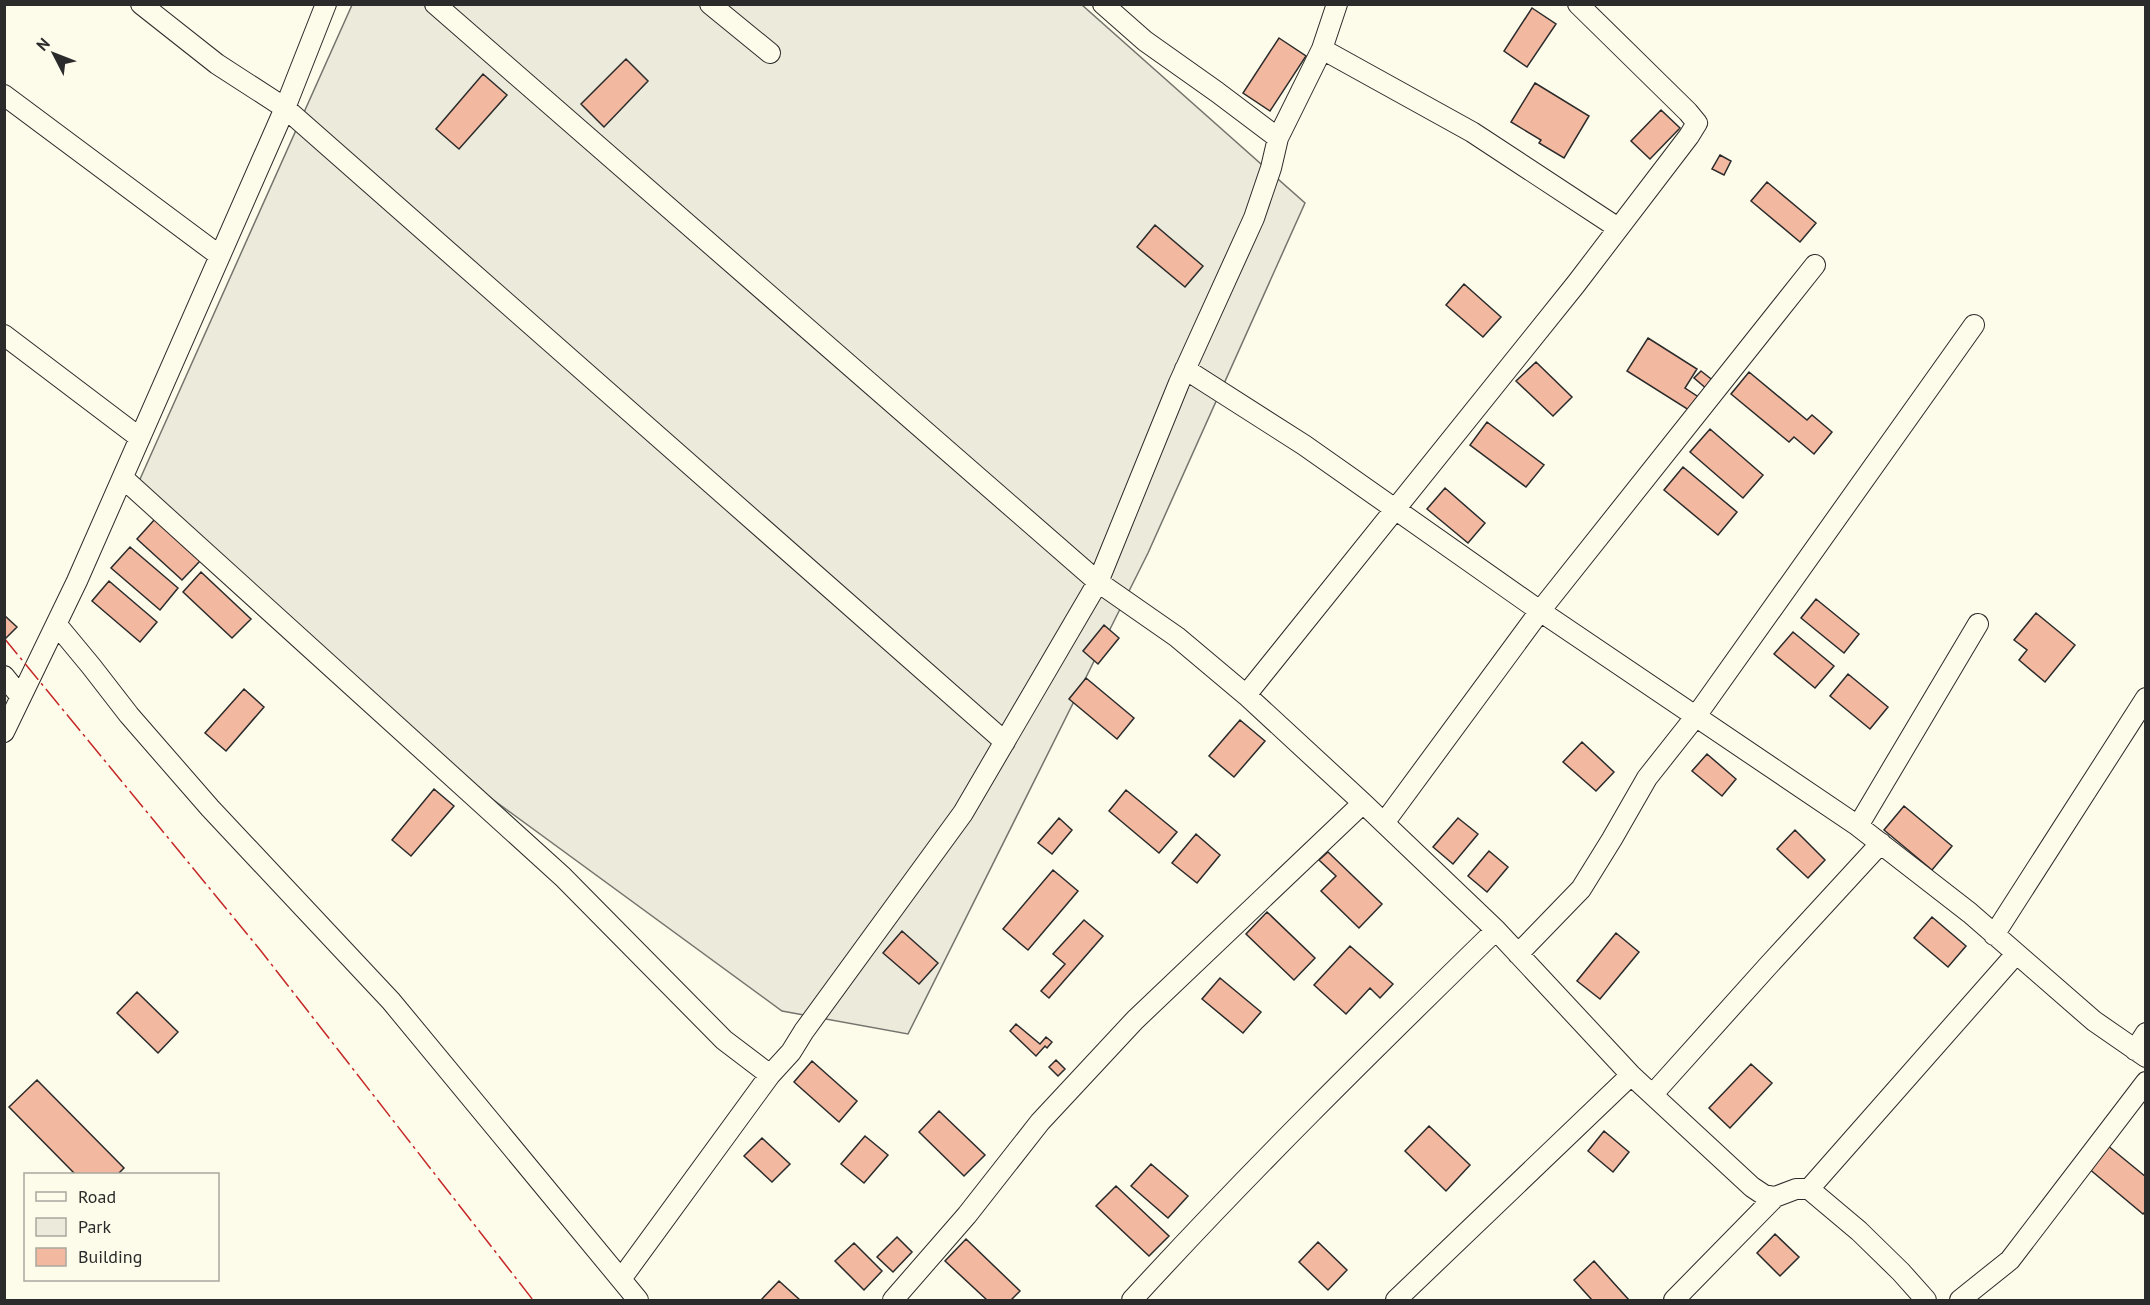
<svg xmlns="http://www.w3.org/2000/svg" width="2150" height="1305" viewBox="0 0 2150 1305" font-family="'PT Sans',sans-serif">
<rect width="100%" height="100%" fill="#fdfbea"/>
<!-- green -->
<path fill="#ecebdb" stroke="#74746e" stroke-width="1.5" d="M352,5H1082L1305,203L1148,553L908,1034L782,1011L399,731L132,497Z"/>
<!-- building -->
<path fill="#f2b8a0" stroke="#2b2b2b" stroke-width="1.5" d="M1532,8L1556,24L1527,67L1504,51Z
M1279,38L1306,56L1270,111L1243,93Z
M626,59L648,81L604,127L581,104Z
M483,74L507,95L459,149L436,129Z
M1535,83L1589,116L1564,158L1539,143L1541,140L1511,122Z
M1661,110L1680,128L1650,159L1631,141Z
M1720,155L1731,161L1724,175L1712,169Z
M1767,182L1816,223L1800,242L1751,201Z
M1155,225L1203,266L1185,287L1137,247Z
M1464,284L1501,317L1483,337L1446,305Z
M1648,338L1697,369L1685,388L1700,398L1692,412L1627,371Z
M1536,362L1572,397L1553,416L1516,381Z
M1701,371L1715,382L1708,390L1694,378Z
M1749,372L1807,420L1812,415L1832,432L1814,454L1794,437L1789,442L1731,394Z
M1487,422L1544,465L1526,487L1470,445Z
M1710,429L1763,475L1743,498L1690,452Z
M1683,467L1737,512L1718,535L1664,490Z
M1445,488L1485,523L1468,543L1427,509Z
M155,519L200,561L182,580L137,539Z
M130,547L178,588L160,610L111,568Z
M201,572L251,619L232,638L183,592Z
M109,581L157,622L140,642L92,601Z
M1816,599L1859,634L1844,653L1801,618Z
M2036,613L2075,645L2045,682L2019,660L2027,650L2014,640Z
M4,615L17,627L4,640Z
M1104,625L1119,638L1098,664L1083,651Z
M1793,632L1834,666L1815,688L1774,654Z
M1848,674L1888,707L1870,729L1830,696Z
M1086,678L1134,718L1117,739L1069,699Z
M244,689L264,707L226,751L205,733Z
M1240,720L1265,741L1234,777L1209,756Z
M1582,742L1614,772L1596,791L1563,762Z
M1707,754L1736,779L1722,796L1692,771Z
M434,789L454,806L411,856L392,840Z
M1126,790L1177,832L1159,853L1109,811Z
M1904,806L1952,846L1932,870L1884,830Z
M1059,818L1072,830L1052,854L1038,843Z
M1458,818L1478,834L1453,864L1433,847Z
M1795,830L1825,860L1808,878L1777,849Z
M1196,834L1220,855L1197,883L1172,863Z
M1489,851L1508,867L1487,892L1468,876Z
M1328,852L1382,904L1359,928L1321,891L1336,876L1319,860Z
M1053,870L1078,891L1028,950L1003,929Z
M1267,912L1315,958L1294,980L1246,934Z
M1932,917L1966,946L1948,967L1914,938Z
M1084,920L1103,936L1049,998L1041,991L1065,964L1053,954Z
M902,931L938,963L919,984L883,953Z
M1616,933L1639,952L1600,999L1577,981Z
M1350,946L1393,984L1380,998L1370,988L1346,1014L1314,985Z
M1220,978L1261,1012L1243,1033L1202,999Z
M137,992L178,1032L158,1053L117,1013Z
M1016,1024L1040,1044L1046,1037L1052,1042L1047,1048L1045,1046L1036,1056L1010,1031Z
M1056,1060L1065,1069L1058,1076L1049,1067Z
M812,1061L857,1101L839,1122L794,1082Z
M1751,1064L1772,1083L1730,1128L1709,1108Z
M37,1080L124,1168L118,1174H75L9,1107Z
M939,1111L985,1155L964,1176L919,1132Z
M1429,1126L1470,1165L1446,1191L1405,1151Z
M1604,1131L1629,1152L1613,1172L1588,1151Z
M865,1136L888,1155L864,1183L841,1164Z
M762,1138L790,1164L772,1182L744,1156Z
M2107,1145L2146,1177V1211L2143,1214L2088,1168Z
M1151,1164L1188,1196L1168,1218L1131,1186Z
M1116,1186L1169,1236L1149,1256L1096,1206Z
M1775,1234L1799,1257L1780,1276L1757,1253Z
M897,1237L912,1252L893,1272L877,1257Z
M966,1239L1020,1291L1011,1300H987L945,1261Z
M1318,1242L1347,1270L1328,1290L1299,1262Z
M854,1243L882,1271L864,1290L835,1261Z
M1594,1261L1629,1300H1592L1574,1280Z
M779,1281L800,1300H761Z"/>
<g fill="none" stroke-linecap="round" stroke-linejoin="round">
<defs>
<path id="minor" d="M141,4L217,64L285,108L1005,742
M435,4L1098,582L1177,637L1246,695L1363,803L1496,930L1631,1075L1752,1187L1764,1195L1775,1197L1796,1189H1809L1859,1231L1901,1272L1926,1300
M710,4L770,53
M1322,49L1472,132L1618,228
M4,95L220,256
M1278,138L1322,49L1337,4
M4,335L140,438
M1185,369L1304,445L1540,611L1858,826L1970,913L2094,1021L2146,1057
M123,478L563,877L724,1040L770,1075L791,1052L804,1031L963,813L1098,582L1179,383L1254,218L1271,168L1278,138L1217,92L1145,41L1103,4
M57,625L91,666L129,715L210,808L391,1001L638,1300
M4,676L21,697
M1246,695L1576,284L1689,136L1697,123L1688,112L1578,4
M4,732L77,581L285,108L326,4
M1384,823L1540,611L1815,265
M1858,826L1978,624
M1994,935L2146,698
M1518,954L1581,889L1612,839L1647,778L1696,716L1974,325
M2135,1050L2146,1033
M1653,1094L1767,967L1881,843
M1809,1189L2016,954
M621,1279L770,1075
M893,1300L967,1215L1040,1122L1135,1020L1363,803
M1132,1300C1249,1172 1372,1051 1496,930
M1396,1300L1631,1075
M1674,1300L1775,1197
M1960,1300L2010,1260L2146,1082"/>
</defs>
<!-- minor casing -->
<use href="#minor" stroke="#2b2b2b" stroke-width="22"/>
<!-- minor -->
<use href="#minor" stroke="#fdfbea" stroke-width="20"/>
<!-- power -->
<path stroke="#c62828" stroke-width="1.5" stroke-dasharray="21 4.5 3 4.5" stroke-linecap="butt" d="M4,638L261,951L533,1300"/>
</g>
<!-- border -->
<rect width="2150" height="1305" fill="none" stroke="#2b2b2b" stroke-width="12"/>
<!-- legend -->
<rect x="24" y="1173" width="195" height="108" fill="#fdfbea" stroke="#a9a89e" stroke-width="1.5"/>
<rect x="36" y="1192" width="30" height="9" fill="#fdfbea" stroke="#a9a89e" stroke-width="1.5"/>
<text x="78" y="1203" font-size="18" fill="#2b2b2b">Road</text>
<rect x="36" y="1218" width="30" height="18" fill="#ecebdb" stroke="#a9a89e" stroke-width="1.5"/>
<text x="78" y="1233" font-size="18" fill="#2b2b2b">Park</text>
<rect x="36" y="1248" width="30" height="18" fill="#f2b8a0" stroke="#a9a89e" stroke-width="1.5"/>
<text x="78" y="1263" font-size="18" fill="#2b2b2b">Building</text>
<!-- north arrow -->
<g transform="translate(54 54) rotate(312)" stroke="#fdfbea" stroke-width="4.5" paint-order="stroke">
<path d="M0-4.5L10 22L0 15L-10 22Z" fill="#2b2b2b"/>
<text y="-9" font-size="16" font-weight="bold" text-anchor="middle" fill="#2b2b2b">N</text>
</g>
</svg>
